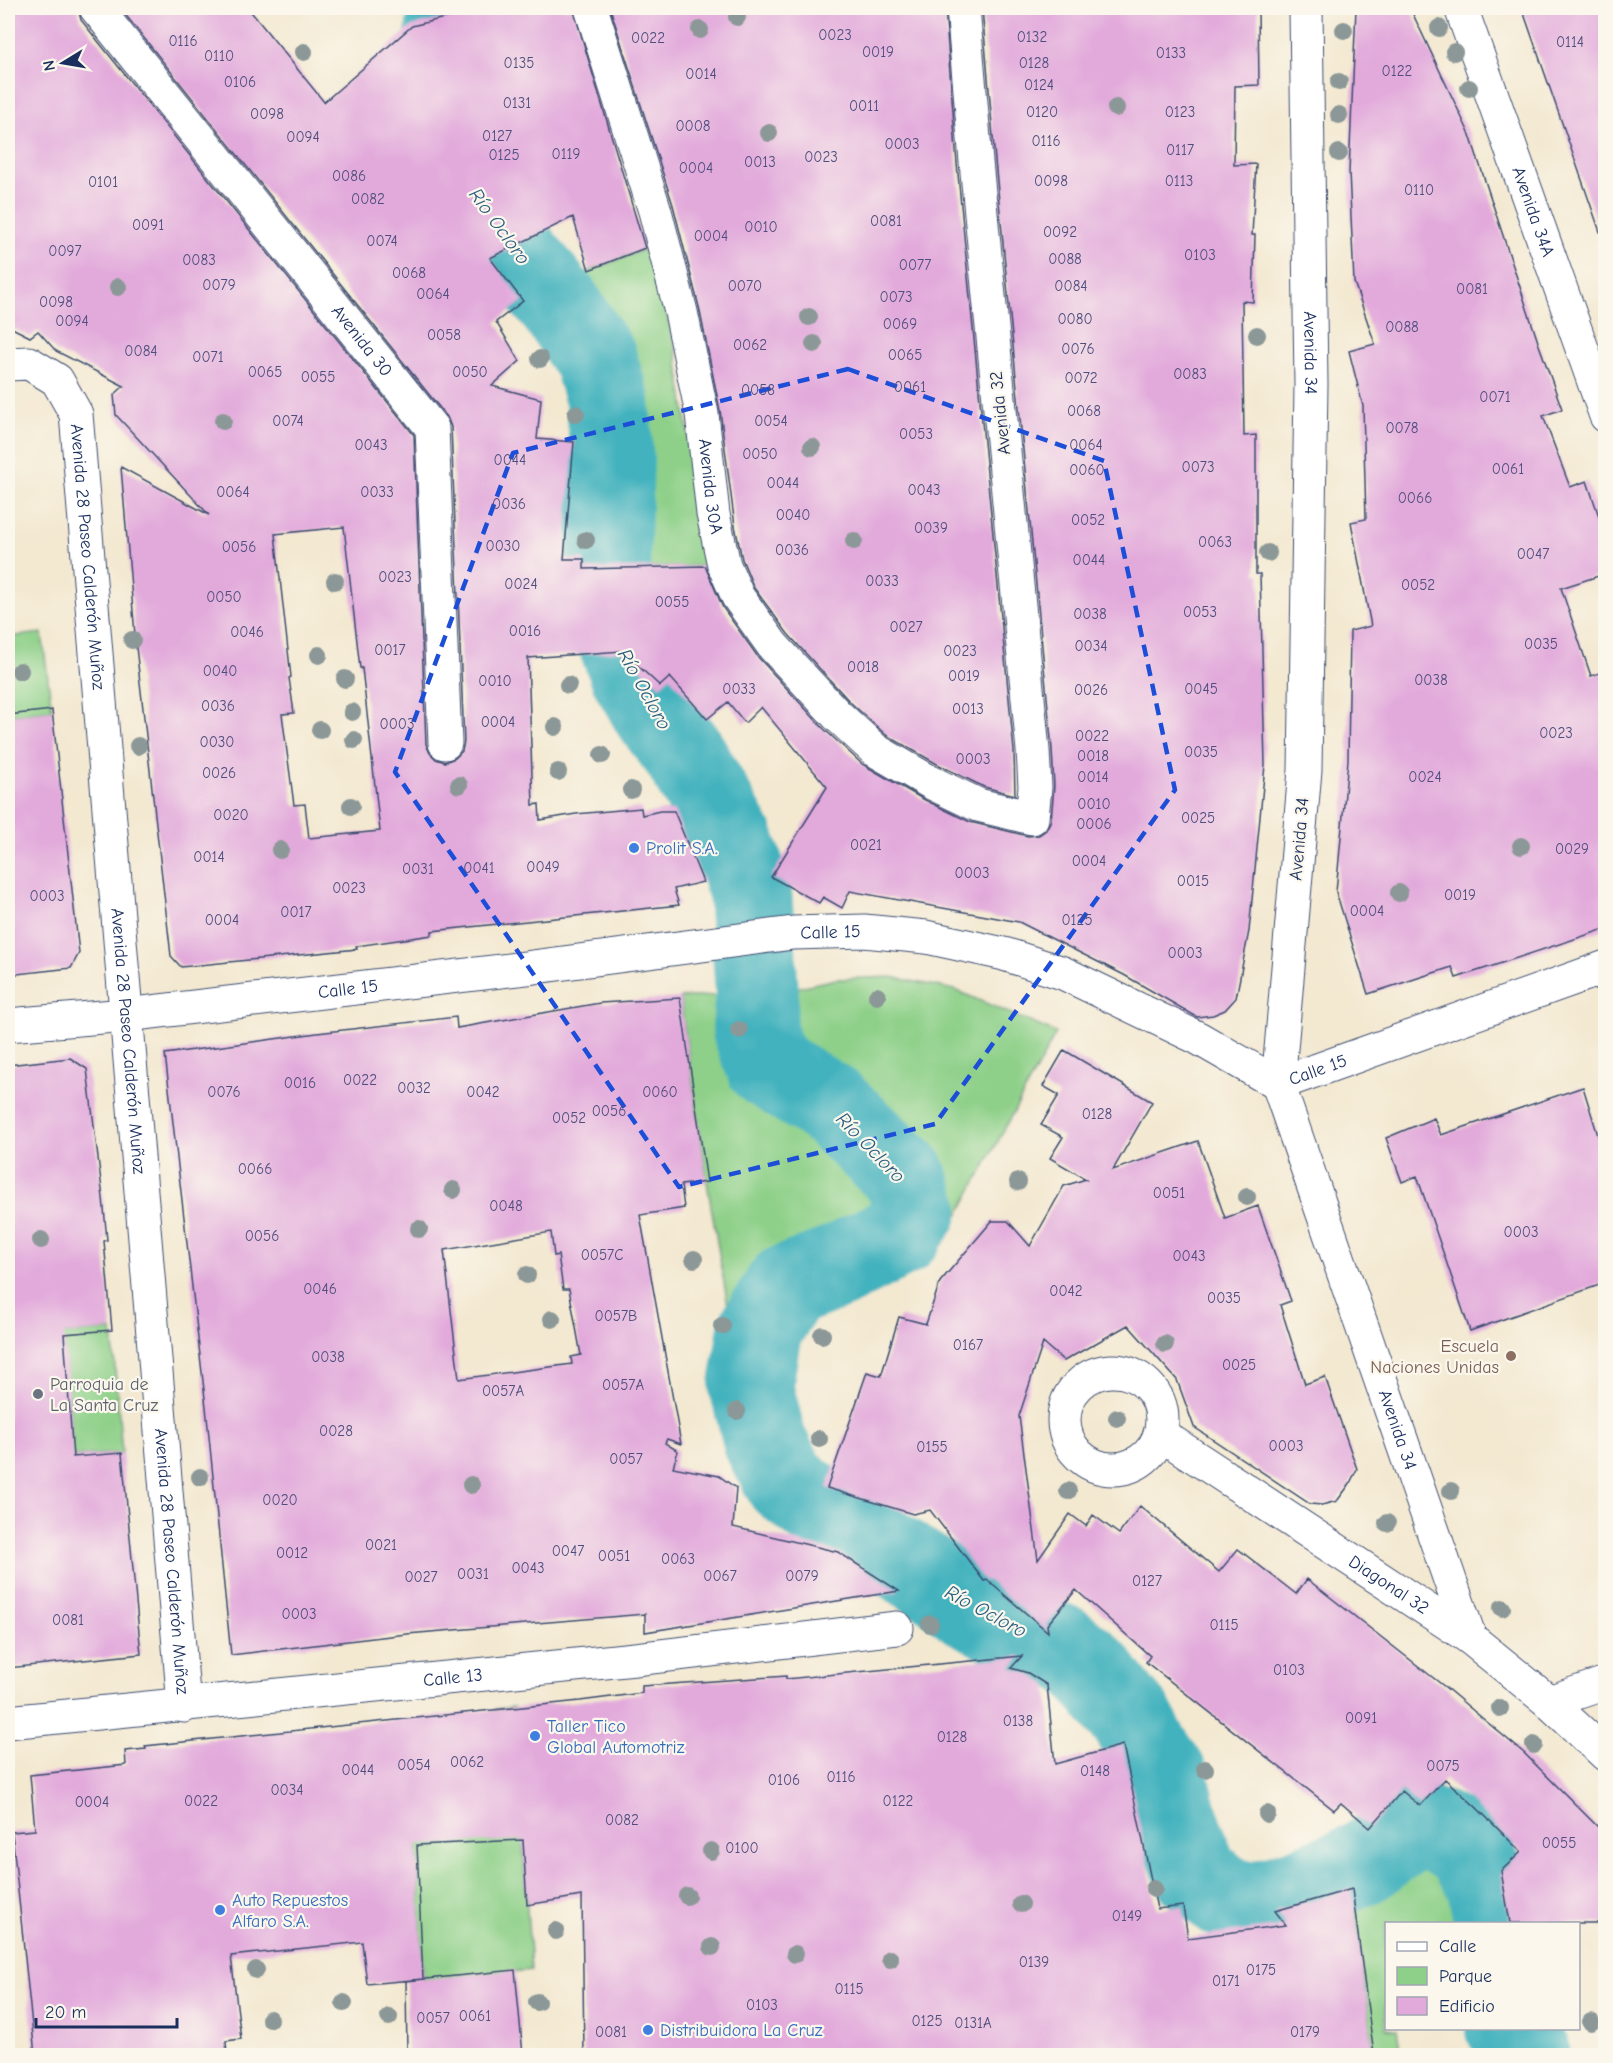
<svg xmlns="http://www.w3.org/2000/svg" width="1613" height="2063" viewBox="0 0 1613 2063" font-family="'Comic Neue',sans-serif">
<rect width="100%" height="100%" fill="#fbf7ec"/>
<filter id="ink" filterUnits="userSpaceOnUse"><feTurbulence type="fractalNoise" baseFrequency=".0167" numOctaves="2"/><feDisplacementMap in="SourceGraphic" scale="12" xChannelSelector="R" yChannelSelector="G"/><feConvolveMatrix kernelMatrix="1 2 1 2 8 2 1 2 1" color-interpolation-filters="sRGB"/></filter>
<filter id="wash" filterUnits="userSpaceOnUse"><feTurbulence type="fractalNoise" baseFrequency=".008" numOctaves="4" result="noise"/><feDisplacementMap in="SourceGraphic" scale="24" xChannelSelector="R" yChannelSelector="G"/><feGaussianBlur stdDeviation="1.35" result="paint"/><feColorMatrix in="noise" values="0 0 0 0 0 0 0 0 0 0 0 0 0 0 0 0 0 1.4 0 .05"/><feComposite in="paint" operator="in"/></filter>
<g filter="url(#wash)">
<rect width="100%" height="100%" fill="#f3e8d0"/>
<!-- green -->
<path fill="#8ed089" stroke="#548074" stroke-width="1.5" d="M648,248L676,350L708,566L632,568L633,485L636,430L632,397L596,315L574,277Z
M42,633L52,710L8,715V637Z
M892,977L955,990L1056,1033L943,1244L916,1167L878,1116L829,1076L786,1057L767,1027L771,993L836,979Z
M723,995L733,1063L757,1094L816,1126L864,1176L872,1204L852,1230L783,1260L731,1324L707,1182L680,998Z
M112,1330L122,1453L8,1462V1446L72,1441L64,1342L8,1346V1338Z
M514,1707L531,1970L423,1980L417,1844L504,1840L495,1709Z
M1428,1850L1466,1883L1460,1923L1386,1924V2028L1397,2029L1401,2055H1374L1352,1889Z"/>
<g fill="none" stroke-linecap="round" stroke-linejoin="round">
<!-- river -->
<path stroke="#43b2be" stroke-width="84" d="M450,8L442,78L443,124L451,155L491,221L561,307L595,359L608,402L612,461L608,559L614,628L632,674L654,713L684,753L733,841L750,891L757,993L754,1030L768,1067L830,1105L905,1176L917,1209L898,1236L835,1268L786,1287L760,1330L751,1386L765,1442L786,1482L822,1510L943,1586L967,1605L1015,1630L1063,1646L1089,1667L1133,1721L1148,1749L1165,1774L1178,1822L1196,1873L1223,1896L1255,1904L1305,1887L1365,1862L1414,1826L1440,1832L1466,1848L1488,1883L1496,1924
M1508,2028L1529,2056"/>
</g>
<g id="blocks">
<!-- building -->
<path fill="#e2aadb" fill-rule="evenodd" d="M8,8H78L81,20L414,435L426,744L430,753L436,759L445,762L455,758L462,751L464,742L451,427L447,417L120,8H248L324,102L412,26L485,8H573L645,248L589,270L573,217L490,258L523,301L496,322L520,361L492,386L541,399L537,439L574,442L564,559H584V569L705,566L723,608L758,657L823,728L862,764L921,798L970,822L1028,836L1039,835L1046,830L1051,820L1054,786L1052,749L995,160L982,8H1258L1259,85L1235,86L1234,165L1256,164L1252,235H1255L1253,302L1242,301L1244,436L1256,435V574H1260L1265,765L1249,931L1236,998L1225,1010L1213,1015L1197,1017L1124,975L1019,922L850,891L842,908L823,897L819,903L771,877L827,787L761,707L745,723L728,702L707,719L670,677L660,686L622,651L528,658L533,805L539,804L540,820L576,814L641,808L642,815L660,811H674L703,882L674,889L679,905L432,931V935L356,946L357,949L181,967L171,956L136,647L121,467L209,515L116,415L114,395L124,386L56,351L38,331L30,337L8,326ZM344,527L360,668H362L380,831L309,838L305,804L294,805L282,714L294,713L289,678L291,677L275,534Z
M610,8H945L957,164L1014,751L1015,795L984,787L939,765L886,735L850,702L788,634L754,588L742,559L735,526L720,410L699,307L673,205Z
M1356,8H1410L1470,135L1539,345L1562,409L1543,416L1570,487L1587,481L1605,534V574L1561,588L1591,676L1605,671V929L1456,978L1452,967L1368,994L1336,892L1348,760L1350,631L1371,626L1351,522L1366,519L1363,406L1349,351L1375,344L1354,282L1349,172Z
M1522,8H1605V231L1600,232Z
M52,710L79,953L71,968L8,975V715Z
M680,998L707,1182L681,1185L684,1208L640,1215L681,1444L667,1439L665,1443L678,1451L673,1467L719,1476L736,1488L733,1527L838,1552L899,1591L645,1632V1614L407,1634L231,1655L206,1407L165,1054L317,1033L456,1017L457,1028L600,1003ZM551,1232L554,1256L558,1255L563,1289H569L581,1355L571,1357L572,1364L459,1379L444,1250Z
M1064,1050L1152,1102L1113,1170L1198,1141L1225,1218L1258,1206L1291,1301L1280,1305L1305,1384L1325,1377L1357,1469L1349,1485L1337,1501L1322,1505L1310,1504L1194,1427L1177,1380L1128,1325L1064,1361L1043,1343L1019,1416L1038,1560L1070,1514L1086,1526L1093,1515L1119,1534L1140,1506L1219,1572L1238,1549L1296,1594L1307,1579L1445,1687L1524,1753L1605,1834V1923H1510L1501,1871L1521,1852L1475,1806L1445,1779L1420,1806L1402,1791L1370,1828L1341,1803L1334,1810L1146,1662L1150,1656L1076,1590L1047,1625L1048,1632L987,1580L984,1581L930,1510L913,1514L827,1488L867,1372L881,1376L899,1317L926,1324L940,1282L992,1221H1008L1030,1246L1064,1186L1086,1179L1050,1158L1063,1137L1041,1125L1059,1095L1043,1086Z
M70,1058L87,1069L103,1198L107,1240L104,1241L112,1330L64,1334L73,1457L122,1453L141,1654L8,1668V1065Z
M1583,1087L1605,1158V1283L1470,1331L1417,1176L1402,1182L1386,1138L1434,1118L1441,1135Z
M1022,1656L1011,1668L1028,1673L1047,1685L1055,1764L1123,1745L1157,1909L1183,1906L1188,1938L1286,1925L1275,1911L1352,1889L1374,2055H584L582,1896L527,1905L523,1840L417,1845L423,1979L367,1984L362,1942L231,1956L241,2039L226,2041L227,2055H35L12,1832L35,1830L30,1775L126,1765L125,1751L146,1749L145,1746L580,1701L642,1693V1686L786,1676V1679Z
M515,1970L523,2055H407L406,1981Z"/>
</g>
</g>
<g filter="url(#ink)">
<use href="#blocks" fill-opacity="0" stroke="#3b4b6f" stroke-width="1.5"/>
<g fill="none" stroke-linecap="round" stroke-linejoin="round">
<defs>
<g id="street">
<path id="s1" d="M96,8L432,428L445,743"/>
<path id="s2" d="M591,8L655,211L681,312L702,414L713,514L724,565L738,597L773,646L837,715L875,750L930,782L978,805L1032,818L1035,787L1033,750L976,162L963,8"/>
<path id="s3" d="M1306,8L1311,385L1305,770L1278,1084L1470,1638"/>
<path id="s4" d="M1461,8L1606,416"/>
<path id="s5" d="M8,364L29,363L57,380L76,414L184,1706"/>
<path id="s6" d="M8,1025L126,1015L526,968L793,933L864,931L926,937L1004,954L1063,973L1198,1038L1278,1084L1606,967"/>
<circle cx="1113" cy="1420" r="49"/>
<path id="s7" d="M1160,1434L1470,1638L1549,1702L1606,1755"/>
<path d="M1549,1702L1606,1683"/>
<path id="s8" d="M8,1722L635,1659L897,1628"/>
</g>
</defs>
<!-- street casing -->
<use href="#street" stroke="#3b4b6f" stroke-width="35"/>
<!-- street -->
<use href="#street" stroke="#fff" stroke-width="33"/>
</g>
<!-- trees -->
<g fill="#8c9897">
<circle cx="737" cy="17" r="9"/>
<circle cx="1439" cy="28" r="9"/>
<circle cx="700" cy="30" r="9"/>
<circle cx="1344" cy="30" r="9"/>
<circle cx="304" cy="52" r="9"/>
<circle cx="1454" cy="52" r="9"/>
<circle cx="1339" cy="82" r="9"/>
<circle cx="1469" cy="88" r="9"/>
<circle cx="1116" cy="108" r="9"/>
<circle cx="1339" cy="115" r="9"/>
<circle cx="769" cy="133" r="9"/>
<circle cx="1339" cy="153" r="9"/>
<circle cx="118" cy="287" r="9"/>
<circle cx="809" cy="317" r="9"/>
<circle cx="1257" cy="335" r="9"/>
<circle cx="814" cy="344" r="9"/>
<circle cx="540" cy="359" r="9"/>
<circle cx="576" cy="414" r="9"/>
<circle cx="223" cy="421" r="9"/>
<circle cx="812" cy="447" r="9"/>
<circle cx="586" cy="540" r="9"/>
<circle cx="854" cy="541" r="9"/>
<circle cx="1268" cy="553" r="9"/>
<circle cx="335" cy="581" r="9"/>
<circle cx="132" cy="640" r="9"/>
<circle cx="319" cy="655" r="9"/>
<circle cx="20" cy="671" r="9"/>
<circle cx="345" cy="679" r="9"/>
<circle cx="568" cy="685" r="9"/>
<circle cx="352" cy="712" r="9"/>
<circle cx="555" cy="727" r="9"/>
<circle cx="320" cy="730" r="9"/>
<circle cx="354" cy="740" r="9"/>
<circle cx="138" cy="746" r="9"/>
<circle cx="602" cy="755" r="9"/>
<circle cx="558" cy="772" r="9"/>
<circle cx="459" cy="785" r="9"/>
<circle cx="631" cy="790" r="9"/>
<circle cx="351" cy="806" r="9"/>
<circle cx="1521" cy="846" r="9"/>
<circle cx="280" cy="850" r="9"/>
<circle cx="1399" cy="893" r="9"/>
<circle cx="877" cy="996" r="9"/>
<circle cx="739" cy="1030" r="9"/>
<circle cx="1018" cy="1182" r="9"/>
<circle cx="453" cy="1190" r="9"/>
<circle cx="1247" cy="1197" r="9"/>
<circle cx="419" cy="1229" r="9"/>
<circle cx="41" cy="1240" r="9"/>
<circle cx="694" cy="1259" r="9"/>
<circle cx="527" cy="1275" r="9"/>
<circle cx="552" cy="1319" r="9"/>
<circle cx="722" cy="1326" r="9"/>
<circle cx="822" cy="1335" r="9"/>
<circle cx="1165" cy="1344" r="9"/>
<circle cx="737" cy="1411" r="9"/>
<circle cx="1117" cy="1418" r="9"/>
<circle cx="819" cy="1439" r="9"/>
<circle cx="200" cy="1477" r="9"/>
<circle cx="471" cy="1485" r="9"/>
<circle cx="1068" cy="1491" r="9"/>
<circle cx="1451" cy="1491" r="9"/>
<circle cx="1387" cy="1523" r="9"/>
<circle cx="1502" cy="1608" r="9"/>
<circle cx="930" cy="1624" r="9"/>
<circle cx="1500" cy="1708" r="9"/>
<circle cx="1534" cy="1745" r="9"/>
<circle cx="1205" cy="1769" r="9"/>
<circle cx="1267" cy="1814" r="9"/>
<circle cx="711" cy="1851" r="9"/>
<circle cx="1154" cy="1889" r="9"/>
<circle cx="687" cy="1896" r="9"/>
<circle cx="1021" cy="1904" r="9"/>
<circle cx="556" cy="1931" r="9"/>
<circle cx="712" cy="1947" r="9"/>
<circle cx="795" cy="1954" r="9"/>
<circle cx="890" cy="1959" r="9"/>
<circle cx="256" cy="1970" r="9"/>
<circle cx="537" cy="2002" r="9"/>
<circle cx="344" cy="2003" r="9"/>
<circle cx="389" cy="2017" r="9"/>
<circle cx="270" cy="2019" r="9"/>
<circle cx="1591" cy="2022" r="9"/>
</g>
</g>
<!-- marked area -->
<path fill="none" stroke="#1d4ed8" stroke-width="4.5" stroke-dasharray="12 8" stroke-linejoin="round" d="M848,369L1104,461L1175,790L935,1124L679,1187L395,772L513,453Z"/>
<!-- markers -->
<g fill="#3f7fe0" stroke="#fbf7ec" stroke-width="2">
<circle cx="634" cy="848" r="6"/>
<circle cx="535" cy="1736" r="6"/>
<circle cx="220" cy="1910" r="6"/>
<circle cx="648" cy="2030" r="6"/>
</g>
<circle fill="#8d6e63" stroke="#fbf7ec" stroke-width="2" cx="1511" cy="1356" r="6"/>
<circle fill="#6b7280" stroke="#fbf7ec" stroke-width="2" cx="38" cy="1394" r="6"/>
<g text-anchor="middle" stroke-width="4.5" stroke-linejoin="round" paint-order="stroke">
<!-- number labels -->
<g font-size="15" fill="#4d4e7d">
<text x="835" y="40">0023</text>
<text x="1032" y="42">0132</text>
<text x="648" y="43">0022</text>
<text x="183" y="46">0116</text>
<text x="1570" y="47">0114</text>
<text x="878" y="57">0019</text>
<text x="1171" y="58">0133</text>
<text x="219" y="61">0110</text>
<text x="519" y="68">0135</text>
<text x="1034" y="68">0128</text>
<text x="1397" y="76">0122</text>
<text x="701" y="79">0014</text>
<text x="240" y="87">0106</text>
<text x="1039" y="90">0124</text>
<text x="517" y="108">0131</text>
<text x="864" y="111">0011</text>
<text x="1042" y="117">0120</text>
<text x="1180" y="117">0123</text>
<text x="267" y="119">0098</text>
<text x="693" y="131">0008</text>
<text x="497" y="141">0127</text>
<text x="303" y="142">0094</text>
<text x="1046" y="146">0116</text>
<text x="902" y="149">0003</text>
<text x="1180" y="155">0117</text>
<text x="566" y="159">0119</text>
<text x="504" y="160">0125</text>
<text x="821" y="162">0023</text>
<text x="760" y="167">0013</text>
<text x="696" y="173">0004</text>
<text x="349" y="181">0086</text>
<text x="1051" y="186">0098</text>
<text x="1179" y="186">0113</text>
<text x="103" y="187">0101</text>
<text x="1419" y="195">0110</text>
<text x="368" y="204">0082</text>
<text x="886" y="226">0081</text>
<text x="148" y="230">0091</text>
<text x="761" y="232">0010</text>
<text x="1060" y="237">0092</text>
<text x="711" y="241">0004</text>
<text x="382" y="246">0074</text>
<text x="65" y="256">0097</text>
<text x="1200" y="260">0103</text>
<text x="1065" y="264">0088</text>
<text x="199" y="265">0083</text>
<text x="915" y="270">0077</text>
<text x="409" y="278">0068</text>
<text x="219" y="290">0079</text>
<text x="745" y="291">0070</text>
<text x="1071" y="291">0084</text>
<text x="1472" y="294">0081</text>
<text x="433" y="299">0064</text>
<text x="896" y="302">0073</text>
<text x="56" y="307">0098</text>
<text x="1075" y="324">0080</text>
<text x="72" y="326">0094</text>
<text x="900" y="329">0069</text>
<text x="1402" y="332">0088</text>
<text x="444" y="340">0058</text>
<text x="750" y="350">0062</text>
<text x="1078" y="354">0076</text>
<text x="141" y="356">0084</text>
<text x="905" y="360">0065</text>
<text x="208" y="362">0071</text>
<text x="265" y="377">0065</text>
<text x="470" y="377">0050</text>
<text x="1190" y="379">0083</text>
<text x="318" y="382">0055</text>
<text x="1081" y="383">0072</text>
<text x="910" y="392">0061</text>
<text x="758" y="395">0058</text>
<text x="1495" y="402">0071</text>
<text x="1084" y="416">0068</text>
<text x="288" y="426">0074</text>
<text x="771" y="426">0054</text>
<text x="1402" y="433">0078</text>
<text x="916" y="439">0053</text>
<text x="371" y="450">0043</text>
<text x="1086" y="450">0064</text>
<text x="760" y="459">0050</text>
<text x="510" y="465">0044</text>
<text x="1198" y="472">0073</text>
<text x="1508" y="474">0061</text>
<text x="1087" y="475">0060</text>
<text x="783" y="488">0044</text>
<text x="924" y="495">0043</text>
<text x="233" y="497">0064</text>
<text x="377" y="497">0033</text>
<text x="1415" y="503">0066</text>
<text x="509" y="509">0036</text>
<text x="793" y="520">0040</text>
<text x="1088" y="525">0052</text>
<text x="931" y="533">0039</text>
<text x="1215" y="547">0063</text>
<text x="503" y="551">0030</text>
<text x="239" y="552">0056</text>
<text x="792" y="555">0036</text>
<text x="1533" y="559">0047</text>
<text x="1089" y="565">0044</text>
<text x="395" y="582">0023</text>
<text x="882" y="586">0033</text>
<text x="521" y="589">0024</text>
<text x="1418" y="590">0052</text>
<text x="224" y="602">0050</text>
<text x="672" y="607">0055</text>
<text x="1200" y="617">0053</text>
<text x="1090" y="619">0038</text>
<text x="906" y="632">0027</text>
<text x="525" y="636">0016</text>
<text x="247" y="637">0046</text>
<text x="1541" y="649">0035</text>
<text x="1091" y="651">0034</text>
<text x="390" y="655">0017</text>
<text x="960" y="656">0023</text>
<text x="863" y="672">0018</text>
<text x="220" y="676">0040</text>
<text x="964" y="681">0019</text>
<text x="1431" y="685">0038</text>
<text x="495" y="686">0010</text>
<text x="739" y="694">0033</text>
<text x="1201" y="694">0045</text>
<text x="1091" y="695">0026</text>
<text x="218" y="711">0036</text>
<text x="968" y="714">0013</text>
<text x="498" y="727">0004</text>
<text x="397" y="729">0003</text>
<text x="1556" y="738">0023</text>
<text x="1092" y="741">0022</text>
<text x="217" y="747">0030</text>
<text x="1201" y="757">0035</text>
<text x="1093" y="761">0018</text>
<text x="973" y="764">0003</text>
<text x="219" y="778">0026</text>
<text x="1093" y="782">0014</text>
<text x="1425" y="782">0024</text>
<text x="1094" y="809">0010</text>
<text x="231" y="820">0020</text>
<text x="1198" y="823">0025</text>
<text x="1094" y="829">0006</text>
<text x="866" y="850">0021</text>
<text x="1572" y="854">0029</text>
<text x="209" y="862">0014</text>
<text x="1089" y="866">0004</text>
<text x="543" y="872">0049</text>
<text x="479" y="873">0041</text>
<text x="418" y="874">0031</text>
<text x="972" y="878">0003</text>
<text x="1193" y="886">0015</text>
<text x="349" y="893">0023</text>
<text x="1460" y="900">0019</text>
<text x="47" y="901">0003</text>
<text x="1367" y="916">0004</text>
<text x="296" y="917">0017</text>
<text x="222" y="925">0004</text>
<text x="1077" y="925">0125</text>
<text x="1185" y="958">0003</text>
<text x="360" y="1085">0022</text>
<text x="300" y="1088">0016</text>
<text x="414" y="1093">0032</text>
<text x="224" y="1097">0076</text>
<text x="483" y="1097">0042</text>
<text x="660" y="1097">0060</text>
<text x="609" y="1116">0056</text>
<text x="1097" y="1119">0128</text>
<text x="569" y="1123">0052</text>
<text x="255" y="1174">0066</text>
<text x="1169" y="1198">0051</text>
<text x="506" y="1211">0048</text>
<text x="1521" y="1237">0003</text>
<text x="262" y="1241">0056</text>
<text x="602" y="1260">0057C</text>
<text x="1189" y="1261">0043</text>
<text x="320" y="1294">0046</text>
<text x="1066" y="1296">0042</text>
<text x="1224" y="1303">0035</text>
<text x="616" y="1321">0057B</text>
<text x="968" y="1350">0167</text>
<text x="328" y="1362">0038</text>
<text x="1239" y="1370">0025</text>
<text x="623" y="1390">0057A</text>
<text x="503" y="1396">0057A</text>
<text x="336" y="1436">0028</text>
<text x="1286" y="1451">0003</text>
<text x="932" y="1452">0155</text>
<text x="626" y="1464">0057</text>
<text x="280" y="1505">0020</text>
<text x="381" y="1550">0021</text>
<text x="568" y="1556">0047</text>
<text x="292" y="1558">0012</text>
<text x="614" y="1561">0051</text>
<text x="678" y="1564">0063</text>
<text x="528" y="1573">0043</text>
<text x="473" y="1579">0031</text>
<text x="720" y="1581">0067</text>
<text x="802" y="1581">0079</text>
<text x="421" y="1582">0027</text>
<text x="1147" y="1586">0127</text>
<text x="299" y="1619">0003</text>
<text x="68" y="1625">0081</text>
<text x="1224" y="1630">0115</text>
<text x="1289" y="1675">0103</text>
<text x="1361" y="1723">0091</text>
<text x="1018" y="1726">0138</text>
<text x="952" y="1742">0128</text>
<text x="467" y="1767">0062</text>
<text x="414" y="1770">0054</text>
<text x="1443" y="1771">0075</text>
<text x="358" y="1775">0044</text>
<text x="1095" y="1776">0148</text>
<text x="841" y="1782">0116</text>
<text x="784" y="1785">0106</text>
<text x="287" y="1795">0034</text>
<text x="201" y="1806">0022</text>
<text x="898" y="1806">0122</text>
<text x="92" y="1807">0004</text>
<text x="622" y="1825">0082</text>
<text x="1559" y="1848">0055</text>
<text x="742" y="1853">0100</text>
<text x="1127" y="1921">0149</text>
<text x="1034" y="1967">0139</text>
<text x="1261" y="1975">0175</text>
<text x="1226" y="1986">0171</text>
<text x="849" y="1994">0115</text>
<text x="762" y="2010">0103</text>
<text x="475" y="2021">0061</text>
<text x="433" y="2023">0057</text>
<text x="927" y="2026">0125</text>
<text x="973" y="2028">0131A</text>
<text x="611" y="2037">0081</text>
<text x="1305" y="2037">0179</text>
</g>
<!-- street labels -->
<g font-size="18" fill="#1b2f5e" stroke="#fbf7ec">
<text dy="6" stroke="none"><textPath href="#s4" startOffset="216">Avenida 34A</textPath></text>
<text dy="6" stroke="none"><textPath href="#s1" startOffset="426">Avenida 30</textPath></text>
<text dy="6" stroke="none"><textPath href="#s3" startOffset="345">Avenida 34</textPath></text>
<text transform="translate(1000 413) rotate(-96)" y="6">Avenida 32</text>
<text dy="6" stroke="none"><textPath href="#s2" startOffset="494">Avenida 30A</textPath></text>
<text dy="6" stroke="none"><textPath href="#s5" startOffset="236">Avenida 28 Paseo Calderón Muñoz</textPath></text>
<text transform="translate(1299 839) rotate(-85)" y="6">Avenida 34</text>
<text dy="6" stroke="none"><textPath href="#s6" startOffset="828">Calle 15</textPath></text>
<text dy="6" stroke="none"><textPath href="#s6" startOffset="342">Calle 15</textPath></text>
<text dy="6" stroke="none"><textPath href="#s5" startOffset="722">Avenida 28 Paseo Calderón Muñoz</textPath></text>
<text dy="6" stroke="none"><textPath href="#s6" startOffset="1350">Calle 15</textPath></text>
<text dy="6" stroke="none"><textPath href="#s3" startOffset="1443">Avenida 34</textPath></text>
<text dy="6" stroke="none"><textPath href="#s5" startOffset="1244">Avenida 28 Paseo Calderón Muñoz</textPath></text>
<text dy="6" stroke="none"><textPath href="#s7" startOffset="274">Diagonal 32</textPath></text>
<text dy="6" stroke="none"><textPath href="#s8" startOffset="447">Calle 13</textPath></text>
</g>
<!-- shop labels -->
<g font-size="18" fill="#366cbe" stroke="#fbf7ec" text-anchor="start">
<text x="646" y="854">Prolit S.A.</text>
<text x="547" y="1732">Taller Tico<tspan x="547" dy="21">Global Automotriz</tspan></text>
<text x="232" y="1906">Auto Repuestos<tspan x="232" dy="21">Alfaro S.A.</tspan></text>
<text x="660" y="2036">Distribuidora La Cruz</text>
</g>
<!-- education labels -->
<g font-size="18" fill="#785e54" stroke="#fbf7ec" text-anchor="end">
<text x="1499" y="1352">Escuela<tspan x="1499" dy="21">Naciones Unidas</tspan></text>
</g>
<!-- worship labels -->
<g font-size="18" fill="#5b616d" stroke="#fbf7ec" text-anchor="start">
<text x="50" y="1390">Parroquia de<tspan x="50" dy="21">La Santa Cruz</tspan></text>
</g>
<!-- water labels -->
<g font-size="20" font-style="italic" fill="#295d80" stroke="#fbf7ec">
<text transform="translate(500 226) rotate(54)" y="7">Río Ocloro</text>
<text transform="translate(645 689) rotate(61)" y="7">Río Ocloro</text>
<text transform="translate(871 1147) rotate(46)" y="7">Río Ocloro</text>
<text transform="translate(986 1611) rotate(28)" y="7">Río Ocloro</text>
</g>
</g>
<!-- margin -->
<rect width="1613" height="2063" fill="none" stroke="#fbf7ec" stroke-width="30"/>
<!-- legend -->
<rect x="1385" y="1922" width="195" height="108" fill="#fbf7ec" stroke="#a1a7b3" stroke-width="1.5"/>
<rect x="1397" y="1942" width="30" height="9" fill="#ffffff" stroke="#a1a7b3" stroke-width="1.5"/>
<text x="1439" y="1952" font-size="18" fill="#1b2f5e">Calle</text>
<rect x="1397" y="1967" width="30" height="18" fill="#8ed089" stroke="#a1a7b3" stroke-width="1.5"/>
<text x="1439" y="1982" font-size="18" fill="#1b2f5e">Parque</text>
<rect x="1397" y="1997" width="30" height="18" fill="#e2aadb" stroke="#a1a7b3" stroke-width="1.5"/>
<text x="1439" y="2012" font-size="18" fill="#1b2f5e">Edificio</text>
<!-- north arrow -->
<g transform="translate(63 63) rotate(259)" stroke="#fbf7ec" stroke-width="4.5" paint-order="stroke">
<path d="M0-4.5L10 22L0 15L-10 22Z" fill="#1b2f5e"/>
<text y="-9" font-size="16" font-weight="bold" text-anchor="middle" fill="#1b2f5e">N</text>
</g>
<!-- scale -->
<path d="M36 2018v9h141v-9" fill="none" stroke="#1b2f5e" stroke-width="3"/>
<text x="45" y="2018" font-size="18" fill="#1b2f5e" stroke="#fbf7ec" stroke-width="4.5" paint-order="stroke">20 m</text>
</svg>
